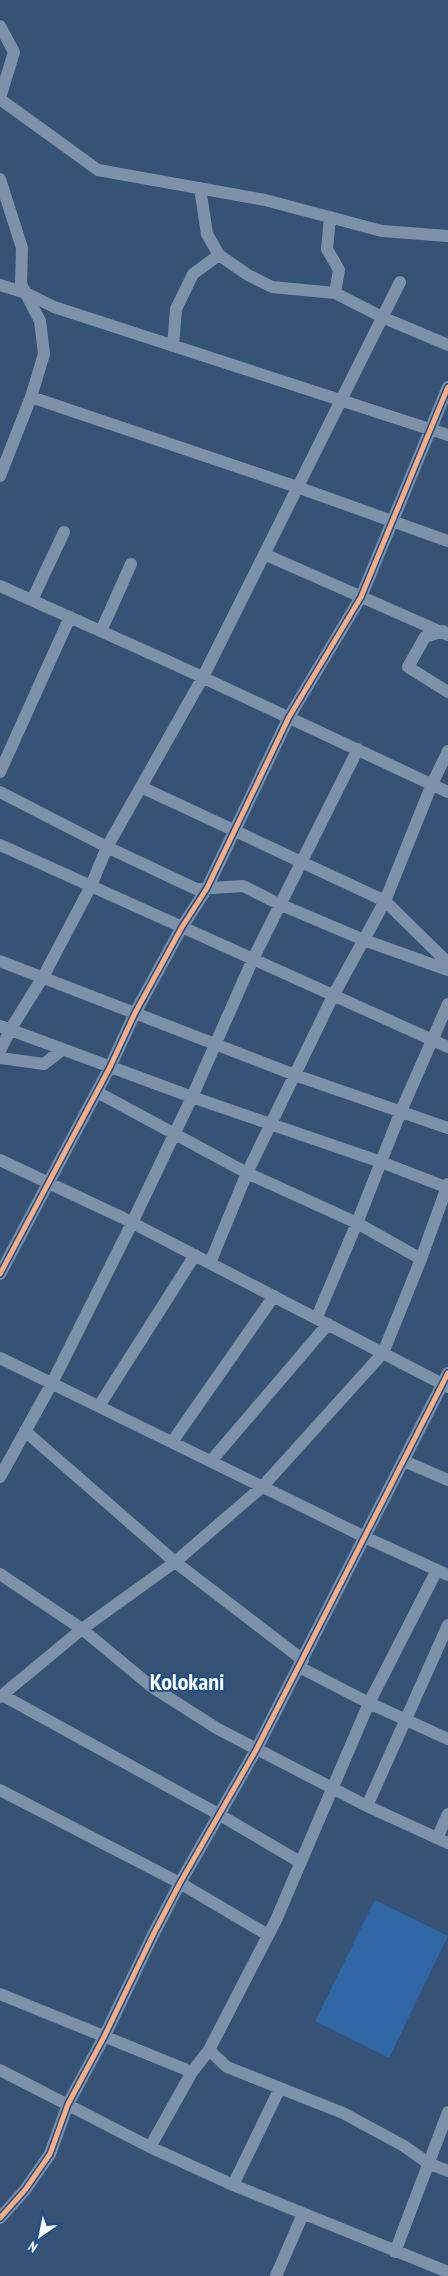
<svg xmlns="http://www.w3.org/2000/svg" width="448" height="2276" viewBox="0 0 448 2276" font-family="'PT Sans Narrow',sans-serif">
<rect width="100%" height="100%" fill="#365274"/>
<!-- green -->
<path fill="#2f66a5" d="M375,1900L448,1936L389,2058L315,2021Z"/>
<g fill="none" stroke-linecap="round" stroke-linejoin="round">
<!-- minor -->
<path stroke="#7d92a8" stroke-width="12" d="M0,26L14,52L0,98
M0,99L98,170L265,200L382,231L448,236
M0,179L22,248L21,284L40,321L44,354L31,397L0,476
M200,188L207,234L219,255L248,275L272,287L335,293L382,317L448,345
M330,217L327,249L339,270L335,293
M0,285L26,293L54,307L448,435
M173,346L176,309L193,274L219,255
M31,397L297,487L448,541
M264,554L448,635
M0,586L174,664L448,792
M32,600L64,532
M101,631L131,564
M443,631L425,637L408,667L448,692
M0,772L70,617
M141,787L385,901L448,963
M0,792L107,847L196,889L243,886L279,904L364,940L448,970
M0,845L448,1047
M0,961L295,1075L448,1128
M0,1026L192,1097L381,1162L448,1188
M0,1051L10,1030L43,977L91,886L107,847L203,677L400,282
M0,1058L44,1064L63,1049
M97,1092L247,1173L357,1223L421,1259
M0,1160L123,1218L448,1387
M210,1263L247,1173L333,996L385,901L432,784L448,751
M0,1274L110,1067L135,1013L182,927L207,888L289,717L361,597L448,387
M317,1317L357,1223L401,1111L448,1004
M0,1358L369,1539L448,1575
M99,1406L195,1255
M25,1431L175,1562L303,1660
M172,1442L274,1296
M211,1461L328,1324
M404,1461L448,1480
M0,1477L52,1383L132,1223L192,1097L253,959L358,749
M0,1574L82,1629L152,1687L218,1729L367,1806L448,1843
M299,1667L369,1703L448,1739
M2,1695L220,1815L300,1862
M0,1697L82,1629L175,1562L262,1487L383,1353L421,1259L448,1184
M0,1790L180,1883L268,1935
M367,1806L448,1625
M437,1838L448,1814
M0,1994L192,2072
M209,2050L227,2067L343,2113L404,2146L428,2163L448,2171
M0,2070L150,2147L233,2185L448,2272
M150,2147L192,2072L209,2050L276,1920L369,1703L437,1570
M233,2185L280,2088
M0,2218L25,2190L50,2154L68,2104L104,2037L153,1935L180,1883L256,1750L448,1373
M395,2252L448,2112
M276,2276L303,2214"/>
<defs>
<path id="cycleway" d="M0,1274L110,1067L135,1013L182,927L207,888L289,717L361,597L448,387
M0,2218L25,2190L50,2154L68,2104L104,2037L153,1935L180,1883L256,1750L448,1373"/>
</defs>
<!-- cycleway casing -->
<use href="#cycleway" stroke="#1b4f8f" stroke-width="8"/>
<!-- cycleway -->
<use href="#cycleway" stroke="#ffac80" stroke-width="5"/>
</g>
<g text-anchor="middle" stroke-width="4" stroke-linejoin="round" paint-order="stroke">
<!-- town labels -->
<g font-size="24" font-weight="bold" fill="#fff" stroke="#1b4f8f">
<text x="187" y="1690">Kolokani</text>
</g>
</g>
<!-- north arrow -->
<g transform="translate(40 2236) rotate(213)" stroke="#1b4f8f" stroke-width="4" paint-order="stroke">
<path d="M0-4L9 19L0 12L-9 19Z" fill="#ffffff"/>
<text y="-8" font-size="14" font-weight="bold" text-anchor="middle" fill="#ffffff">N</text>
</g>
</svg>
